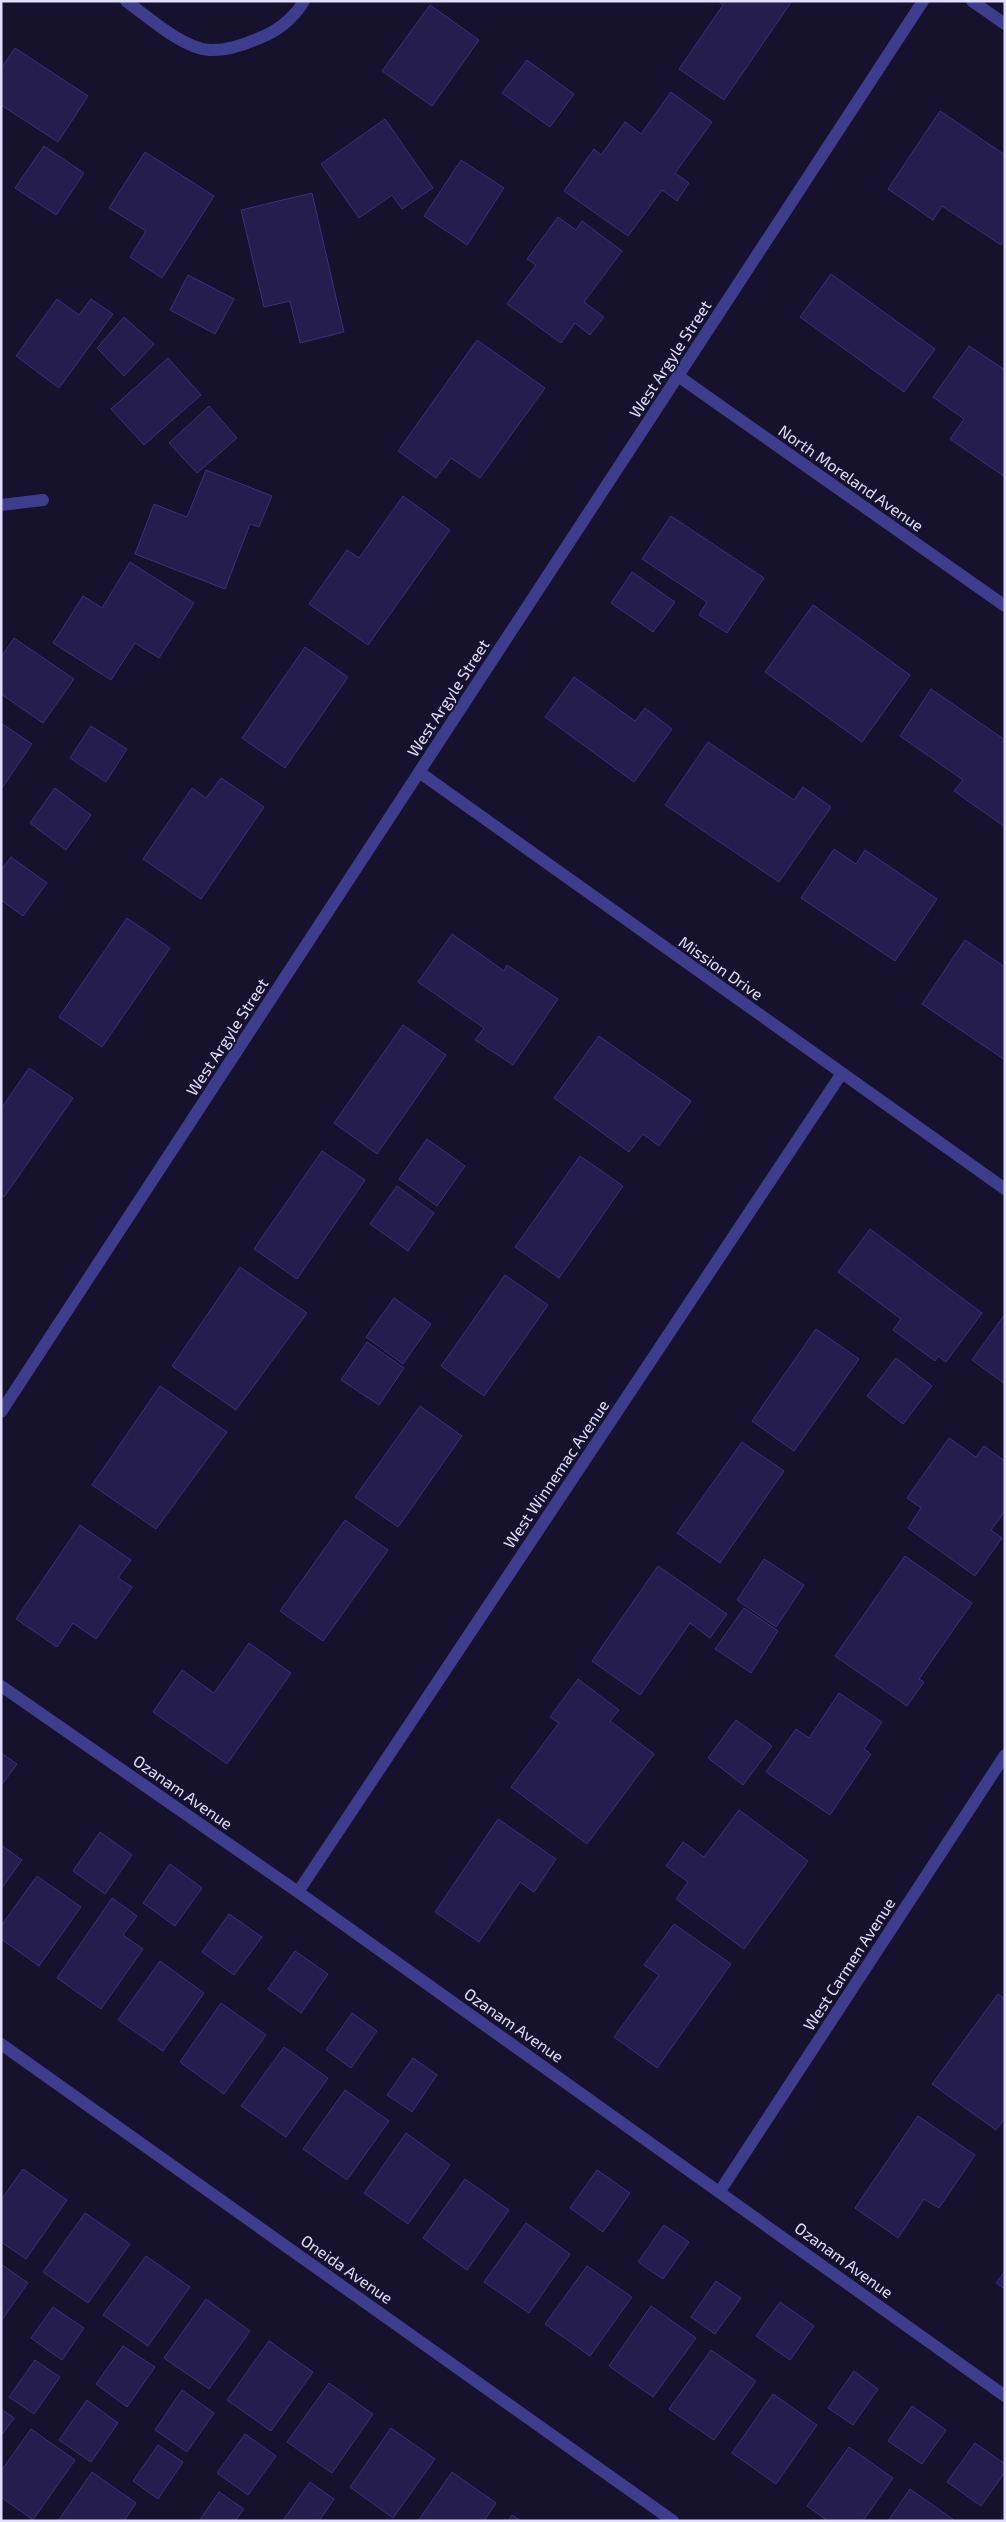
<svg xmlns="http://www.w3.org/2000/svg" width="1006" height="2522" viewBox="0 0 1006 2522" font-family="'Exo 2',sans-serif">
<rect width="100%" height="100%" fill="#16112d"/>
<!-- building -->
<path fill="#261d4f" stroke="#3d2f7b" d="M718,1H792L724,100L679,69L723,5Z
M430,5L479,40L432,106L382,71Z
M15,48L88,96L58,142L1,105V69Z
M527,60L574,94L550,127L502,93Z
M671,92L712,122L675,173L689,183L677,201L662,190L628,236L564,191L594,149L601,155L625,122L641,134Z
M940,111L1005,155V239L1001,245L942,206L933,220L888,189Z
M385,119L433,188L402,209L392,195L359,218L321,164Z
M44,146L84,173L56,215L15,188Z
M145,152L214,196L162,278L130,257L146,231L109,208Z
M461,160L504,188L467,245L424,216Z
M312,193L344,332L300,343L290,301L264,307L241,210Z
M558,217L576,230L582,221L622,251L584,302L604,317L590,335L575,323L561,343L507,304L536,265L527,259Z
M831,274L935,349L904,392L800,317Z
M188,275L234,299L215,334L170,310Z
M57,299L79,315L91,299L113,314L59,388L16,356Z
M124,317L154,344L124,376L97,348Z
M477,340L545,388L480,478L451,458L436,478L398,451Z
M969,346L1005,370V477L950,439L964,419L933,397Z
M168,358L201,395L144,445L111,409Z
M209,406L237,438L197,473L169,443Z
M206,470L272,496L259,527L250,524L225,589L135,554L154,504L187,517Z
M403,496L450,530L368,645L309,604L347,550L359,558Z
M671,516L764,578L727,633L699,615L707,602L642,559Z
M130,562L194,603L159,658L135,643L111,680L53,643L83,596L102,608Z
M632,572L675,602L653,632L611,603Z
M813,605L910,675L862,742L765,672Z
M14,638L74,679L43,723L1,694V657Z
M305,647L348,677L285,768L242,738Z
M574,677L635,721L645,708L672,729L634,782L545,717Z
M931,689L1005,740V827L954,791L963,780L900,736Z
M1,723L32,744L2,788H1Z
M91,726L127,749L106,782L70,758Z
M708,742L794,800L803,787L831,807L779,882L665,805Z
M221,778L264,807L201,899L143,859L192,788L206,798Z
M55,788L91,815L66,850L30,823Z
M834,849L856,864L865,850L937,899L895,961L801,898Z
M11,857L47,883L23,916L1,900V870Z
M127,918L170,948L102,1047L59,1017Z
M452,934L504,971L507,965L558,999L513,1065L475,1040L484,1028L418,982Z
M965,940L1005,967V1060L922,1004Z
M403,1025L446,1055L377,1154L334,1123Z
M599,1036L691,1101L659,1146L643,1134L629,1152L554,1098Z
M29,1068L73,1098L4,1197L1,1195V1109Z
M427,1139L465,1166L437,1206L399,1179Z
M322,1151L365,1180L297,1279L254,1249Z
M580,1156L623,1186L559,1278L515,1247Z
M397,1186L434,1213L408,1251L370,1224Z
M870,1229L982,1313L946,1362L938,1356L935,1361L893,1330L901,1319L838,1272Z
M240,1267L307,1313L236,1410L172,1366Z
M505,1275L548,1305L484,1396L441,1366Z
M394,1298L431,1324L403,1364L366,1337Z
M1005,1314V1384L972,1360Z
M816,1329L859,1359L794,1451L752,1421Z
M367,1342L404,1368L379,1405L341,1380Z
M896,1358L932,1386L903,1424L867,1396Z
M160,1386L227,1432L156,1529L92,1485Z
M420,1406L462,1436L398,1527L355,1497Z
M949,1438L976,1457L984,1446L1005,1461V1511L991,1530L1002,1538L975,1576L908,1528L921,1508L907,1498Z
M742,1442L784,1471L720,1563L677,1533Z
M345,1520L388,1550L323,1641L280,1611Z
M80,1525L131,1560L118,1578L132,1587L96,1639L73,1623L57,1647L16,1619Z
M905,1556L972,1603L919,1679L924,1682L907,1706L835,1656Z
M764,1559L804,1585L776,1627L737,1600Z
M658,1566L727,1614L710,1638L690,1623L640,1695L592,1661Z
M744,1608L778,1631L751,1673L715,1649Z
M249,1643L291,1673L227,1764L153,1712L182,1670L214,1693Z
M578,1679L619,1710L610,1721L654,1754L587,1844L511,1787L559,1723L550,1717Z
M839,1693L882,1722L864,1749L871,1754L830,1815L766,1772L796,1729L809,1738Z
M736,1720L772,1746L743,1785L708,1758Z
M1,1753L17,1764L1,1786Z
M739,1810L808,1861L744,1949L676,1899L688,1882L666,1866L683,1842L704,1857Z
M498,1819L556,1859L534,1892L520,1882L479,1942L435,1912Z
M100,1832L132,1855L105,1894L73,1871Z
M1,1845L22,1860L1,1889Z
M170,1864L202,1888L175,1926L143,1903Z
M37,1876L81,1907L39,1966L1,1939V1926Z
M112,1898L137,1916L123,1935L143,1949L101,2009L57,1978Z
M229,1914L262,1937L234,1975L202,1952Z
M674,1924L731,1964L657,2068L614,2037L659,1975L644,1965Z
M295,1951L328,1974L301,2013L268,1989Z
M160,1961L204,1993L163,2051L118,2020Z
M998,1994L1005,1999V2118L996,2130L932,2084Z
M221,2003L266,2035L224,2094L180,2062Z
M352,2013L377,2031L351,2068L326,2050Z
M284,2047L328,2078L286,2137L241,2106Z
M413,2058L437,2075L412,2112L387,2095Z
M345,2090L389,2121L347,2180L303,2149Z
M918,2116L975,2155L939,2208L924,2199L898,2238L855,2208Z
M406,2133L450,2165L408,2224L364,2193Z
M23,2169L67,2200L26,2259L1,2242V2200Z
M597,2170L630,2193L603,2232L570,2208Z
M465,2179L509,2210L467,2270L423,2238Z
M85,2213L130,2244L88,2303L43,2272Z
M526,2223L570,2254L529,2313L484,2282Z
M664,2225L689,2242L663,2279L638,2262Z
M146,2256L190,2287L148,2346L103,2315Z
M1,2264L28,2283L1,2321Z
M587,2266L632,2297L590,2356L545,2324Z
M1005,2271V2289L996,2283Z
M716,2281L741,2298L715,2334L691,2317Z
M206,2299L250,2331L209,2389L164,2358Z
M780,2302L814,2326L790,2360L756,2336Z
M651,2306L696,2338L653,2397L609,2366Z
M53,2307L84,2328L62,2360L31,2338Z
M269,2341L313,2372L271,2431L227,2400Z
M123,2346L155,2367L127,2407L96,2384Z
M711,2350L756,2381L714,2440L669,2409Z
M35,2360L60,2377L34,2414L9,2397Z
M854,2371L878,2389L853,2425L828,2408Z
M329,2383L373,2414L332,2473L287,2442Z
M182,2390L214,2413L187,2452L155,2430Z
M773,2394L817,2425L776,2484L732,2453Z
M87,2400L118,2423L91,2462L59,2440Z
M912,2406L946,2430L922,2464L888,2441Z
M1,2409L14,2418L1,2436Z
M391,2428L435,2459L393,2518L350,2487Z
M31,2429L75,2460L33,2520L1,2497V2471Z
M245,2434L276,2456L248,2495L217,2473Z
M975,2443L1005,2464V2472L981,2506L947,2482Z
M158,2445L183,2462L158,2499L133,2481Z
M849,2447L893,2478L863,2521H828L807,2506Z
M92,2472L136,2503L124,2521H58Z
M452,2472L496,2503L484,2521H418Z
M310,2482L334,2499L319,2521H287L284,2519Z
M910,2489L954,2520V2521H888Z
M219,2492L244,2509L235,2521H199Z
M512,2515L521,2521H508Z"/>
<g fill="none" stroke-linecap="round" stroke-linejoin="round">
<!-- street -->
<path stroke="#3e3c8d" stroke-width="12" d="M126,1C147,16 182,48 209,50C226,51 241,46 257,39C276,32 293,19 304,1
M972,1L1005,24
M678,376L1005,606
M1,505L43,500
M419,772L1005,1189
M1,1412L923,1
M1,1686L298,1892L1005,2396
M298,1892L842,1073
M1,2044L673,2521
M720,2191L1005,1755"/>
</g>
<g text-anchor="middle" stroke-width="4" stroke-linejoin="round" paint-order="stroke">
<!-- street labels -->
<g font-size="16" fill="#e1deff" stroke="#16112d">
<text transform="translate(670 359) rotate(-57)" y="6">West Argyle Street</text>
<text transform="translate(851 478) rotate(35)" y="6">North Moreland Avenue</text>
<text transform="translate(448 698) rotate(-57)" y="6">West Argyle Street</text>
<text transform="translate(721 968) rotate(35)" y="6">Mission Drive</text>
<text transform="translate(227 1037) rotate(-57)" y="6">West Argyle Street</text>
<text transform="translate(556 1474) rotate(-56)" y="6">West Winnemac Avenue</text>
<text transform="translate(183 1792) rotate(35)" y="6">Ozanam Avenue</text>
<text transform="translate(849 1964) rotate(-57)" y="6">West Carmen Avenue</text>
<text transform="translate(514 2025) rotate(35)" y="6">Ozanam Avenue</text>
<text transform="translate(844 2260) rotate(36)" y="6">Ozanam Avenue</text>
<text transform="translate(347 2269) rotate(35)" y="6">Oneida Avenue</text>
</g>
</g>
<!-- border -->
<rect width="1006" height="2522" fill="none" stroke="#e1deff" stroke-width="5"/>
</svg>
